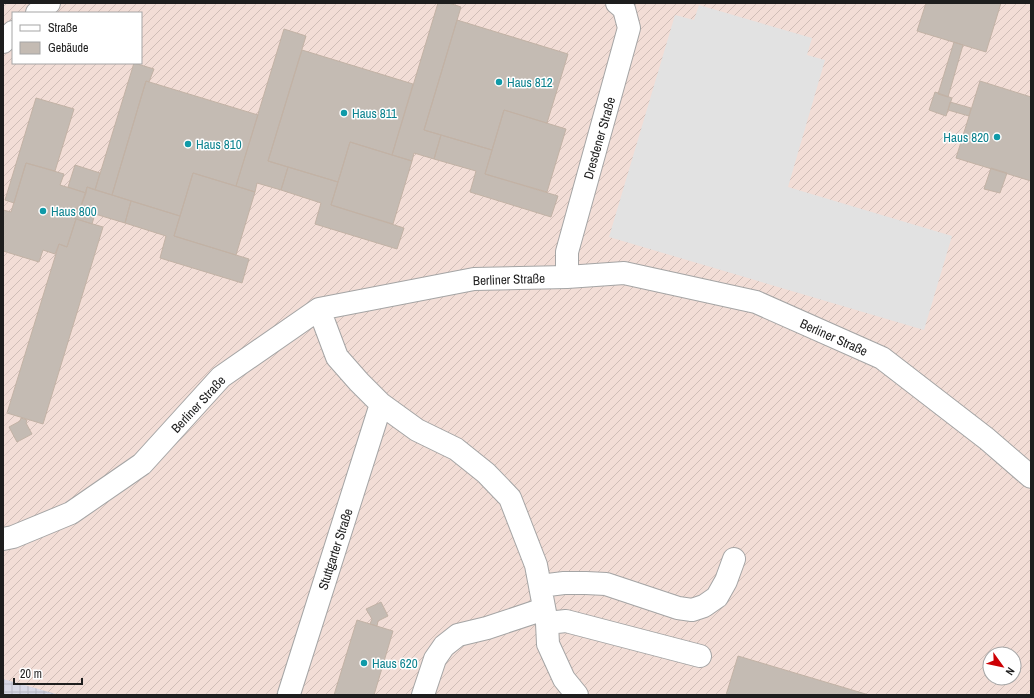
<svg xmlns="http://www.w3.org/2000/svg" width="1034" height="698" viewBox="0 0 1034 698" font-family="'Archivo Narrow',sans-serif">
<defs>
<pattern id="military-furrows" width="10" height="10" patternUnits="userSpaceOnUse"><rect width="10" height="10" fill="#f2ddd6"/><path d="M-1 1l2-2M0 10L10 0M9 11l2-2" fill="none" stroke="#cfbdb7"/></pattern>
<pattern id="plaza-grid" width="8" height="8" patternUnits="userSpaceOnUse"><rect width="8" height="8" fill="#d8d8e6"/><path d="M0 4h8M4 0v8" fill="none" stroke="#b9b9c5"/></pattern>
</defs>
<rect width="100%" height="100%" fill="#f0ece4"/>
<!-- military -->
<path fill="url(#military-furrows)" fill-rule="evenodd" d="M3,3H1031V695H3ZM13,13H141V63H13ZM990,654H1014V678H990Z"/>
<!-- parking -->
<path fill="#e2e2e2" d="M699,5L812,38L807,55L825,60L788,187L952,236L924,330L609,237L675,15L694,20Z"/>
<!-- plaza -->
<path fill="url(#plaza-grid)" d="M3,679L56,694L57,695H3Z"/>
<!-- building -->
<path fill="#c4bbb3" stroke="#c2b2a5" d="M438,3H449L461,7L424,130L441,135L434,159L414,153L412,161L392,155Z
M926,3H1001L986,52L917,31Z
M457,20L568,54L547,123L504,110L492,150L424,130Z
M284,29L306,36L268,161L288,167L281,190L257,183L255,192L236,186Z
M954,42L963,45L948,97L938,94Z
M302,50L413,84L392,155L350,142L338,182L268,161Z
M134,63L154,69L149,82L146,81L112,195L95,190Z
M146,81L258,115L236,186L193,173L180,216L112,195Z
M980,81L1031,97V181L956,158Z
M935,92L952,98L946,116L929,110Z
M36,98L74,109L55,171L26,163L14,203L5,200Z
M950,102L971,108L969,116L948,110Z
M504,110L566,129L547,192L485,174Z
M441,135L492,150L485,174L558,196L551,217L470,192L476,171L434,159Z
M350,142L412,161L393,224L331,205Z
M26,163L64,174L60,185L86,193L80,209L77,208L74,218L76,219L67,247L59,244L55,254L43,250L39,262L3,251V210L11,212Z
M75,165L100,173L95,190L87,187L86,193L68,187Z
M288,167L338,182L331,205L404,228L397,249L315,224L321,203L281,190Z
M991,168L1007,173L1000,193L984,189Z
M193,173L255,192L236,255L174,236Z
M87,187L131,201L125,223L95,214L92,224L74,218L77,208L80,209Z
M131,201L180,216L174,236L249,259L242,283L160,258L166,236L125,223Z
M76,219L103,227L43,424L7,413L59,244L67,247Z
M21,418L27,420L26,423L32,434L17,442L9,427L20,421Z
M381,602L388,616L378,621L377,626L370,624L372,619L366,609Z
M357,620L393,631L374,695H334Z
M738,656L869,695H726Z"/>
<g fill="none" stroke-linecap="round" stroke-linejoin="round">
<defs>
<path id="minor" d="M37,13L49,3
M3,42L13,32
M567,277V252L629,28L624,9L617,3
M319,309L337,357L359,382L381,404L417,430L456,449L486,473L510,498L536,565L547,623L548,644L564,679L577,695
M3,539L13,537L71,513L142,464L221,377L319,309L474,279L567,277L624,273L756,302L882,358L987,439L1031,477
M540,586L564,583H586L606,584L678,608L692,610L704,606L717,597L726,581L734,559
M547,623L566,621L700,656
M289,694L381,404
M423,695L435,659L444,646L458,635L487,628L544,609"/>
</defs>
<!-- minor casing -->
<use href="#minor" stroke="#a5a5a5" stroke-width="24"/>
<!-- minor -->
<use href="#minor" stroke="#fff" stroke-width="22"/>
</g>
<!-- markers -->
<g fill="#0f9aa8" stroke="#fff" stroke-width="1.5">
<circle cx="499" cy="82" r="4"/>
<circle cx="344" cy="113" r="4"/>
<circle cx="997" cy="137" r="4"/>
<circle cx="188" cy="144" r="4"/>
<circle cx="43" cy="211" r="4"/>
<circle cx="364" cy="663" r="4"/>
</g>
<g text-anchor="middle" stroke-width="3" stroke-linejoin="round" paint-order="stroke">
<!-- culture labels -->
<g font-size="13" fill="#0d838f" stroke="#fff" text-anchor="start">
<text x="507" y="87">Haus 812</text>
<text x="352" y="118">Haus 811</text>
<text x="989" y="142" text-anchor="end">Haus 820</text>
<text x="196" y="149">Haus 810</text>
<text x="51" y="216">Haus 800</text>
<text x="372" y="668">Haus 620</text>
</g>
<!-- street labels -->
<g font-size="13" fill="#1e1e1e" stroke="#fff">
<text transform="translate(599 138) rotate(-74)" y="5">Dresdener Straße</text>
<text transform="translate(509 279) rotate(-2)" y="5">Berliner Straße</text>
<text transform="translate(834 337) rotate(24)" y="5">Berliner Straße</text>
<text transform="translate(198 404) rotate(-47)" y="5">Berliner Straße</text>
<text transform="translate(335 549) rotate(-72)" y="5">Stuttgarter Straße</text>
</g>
</g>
<!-- border -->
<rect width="1034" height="698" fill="none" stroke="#1e1e1e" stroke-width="8"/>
<!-- legend -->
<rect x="12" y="12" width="130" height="52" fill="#ffffff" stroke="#a5a5a5"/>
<rect x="20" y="25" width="20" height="6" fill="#ffffff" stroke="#a5a5a5"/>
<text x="48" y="32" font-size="12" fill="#1e1e1e">Straße</text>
<rect x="20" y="42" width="20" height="12" fill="#c4bbb3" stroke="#a5a5a5"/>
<text x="48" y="52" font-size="12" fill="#1e1e1e">Gebäude</text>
<!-- north arrow -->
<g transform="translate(1002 666) rotate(123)"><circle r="19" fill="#ffffff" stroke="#a5a5a5"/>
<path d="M0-3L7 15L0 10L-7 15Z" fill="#cd0004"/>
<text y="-6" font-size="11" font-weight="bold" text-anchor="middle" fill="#1e1e1e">N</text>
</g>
<!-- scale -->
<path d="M14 678v6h68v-6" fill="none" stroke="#1e1e1e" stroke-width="2"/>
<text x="20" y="678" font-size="12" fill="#1e1e1e" stroke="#ffffff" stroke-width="3" paint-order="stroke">20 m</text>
</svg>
